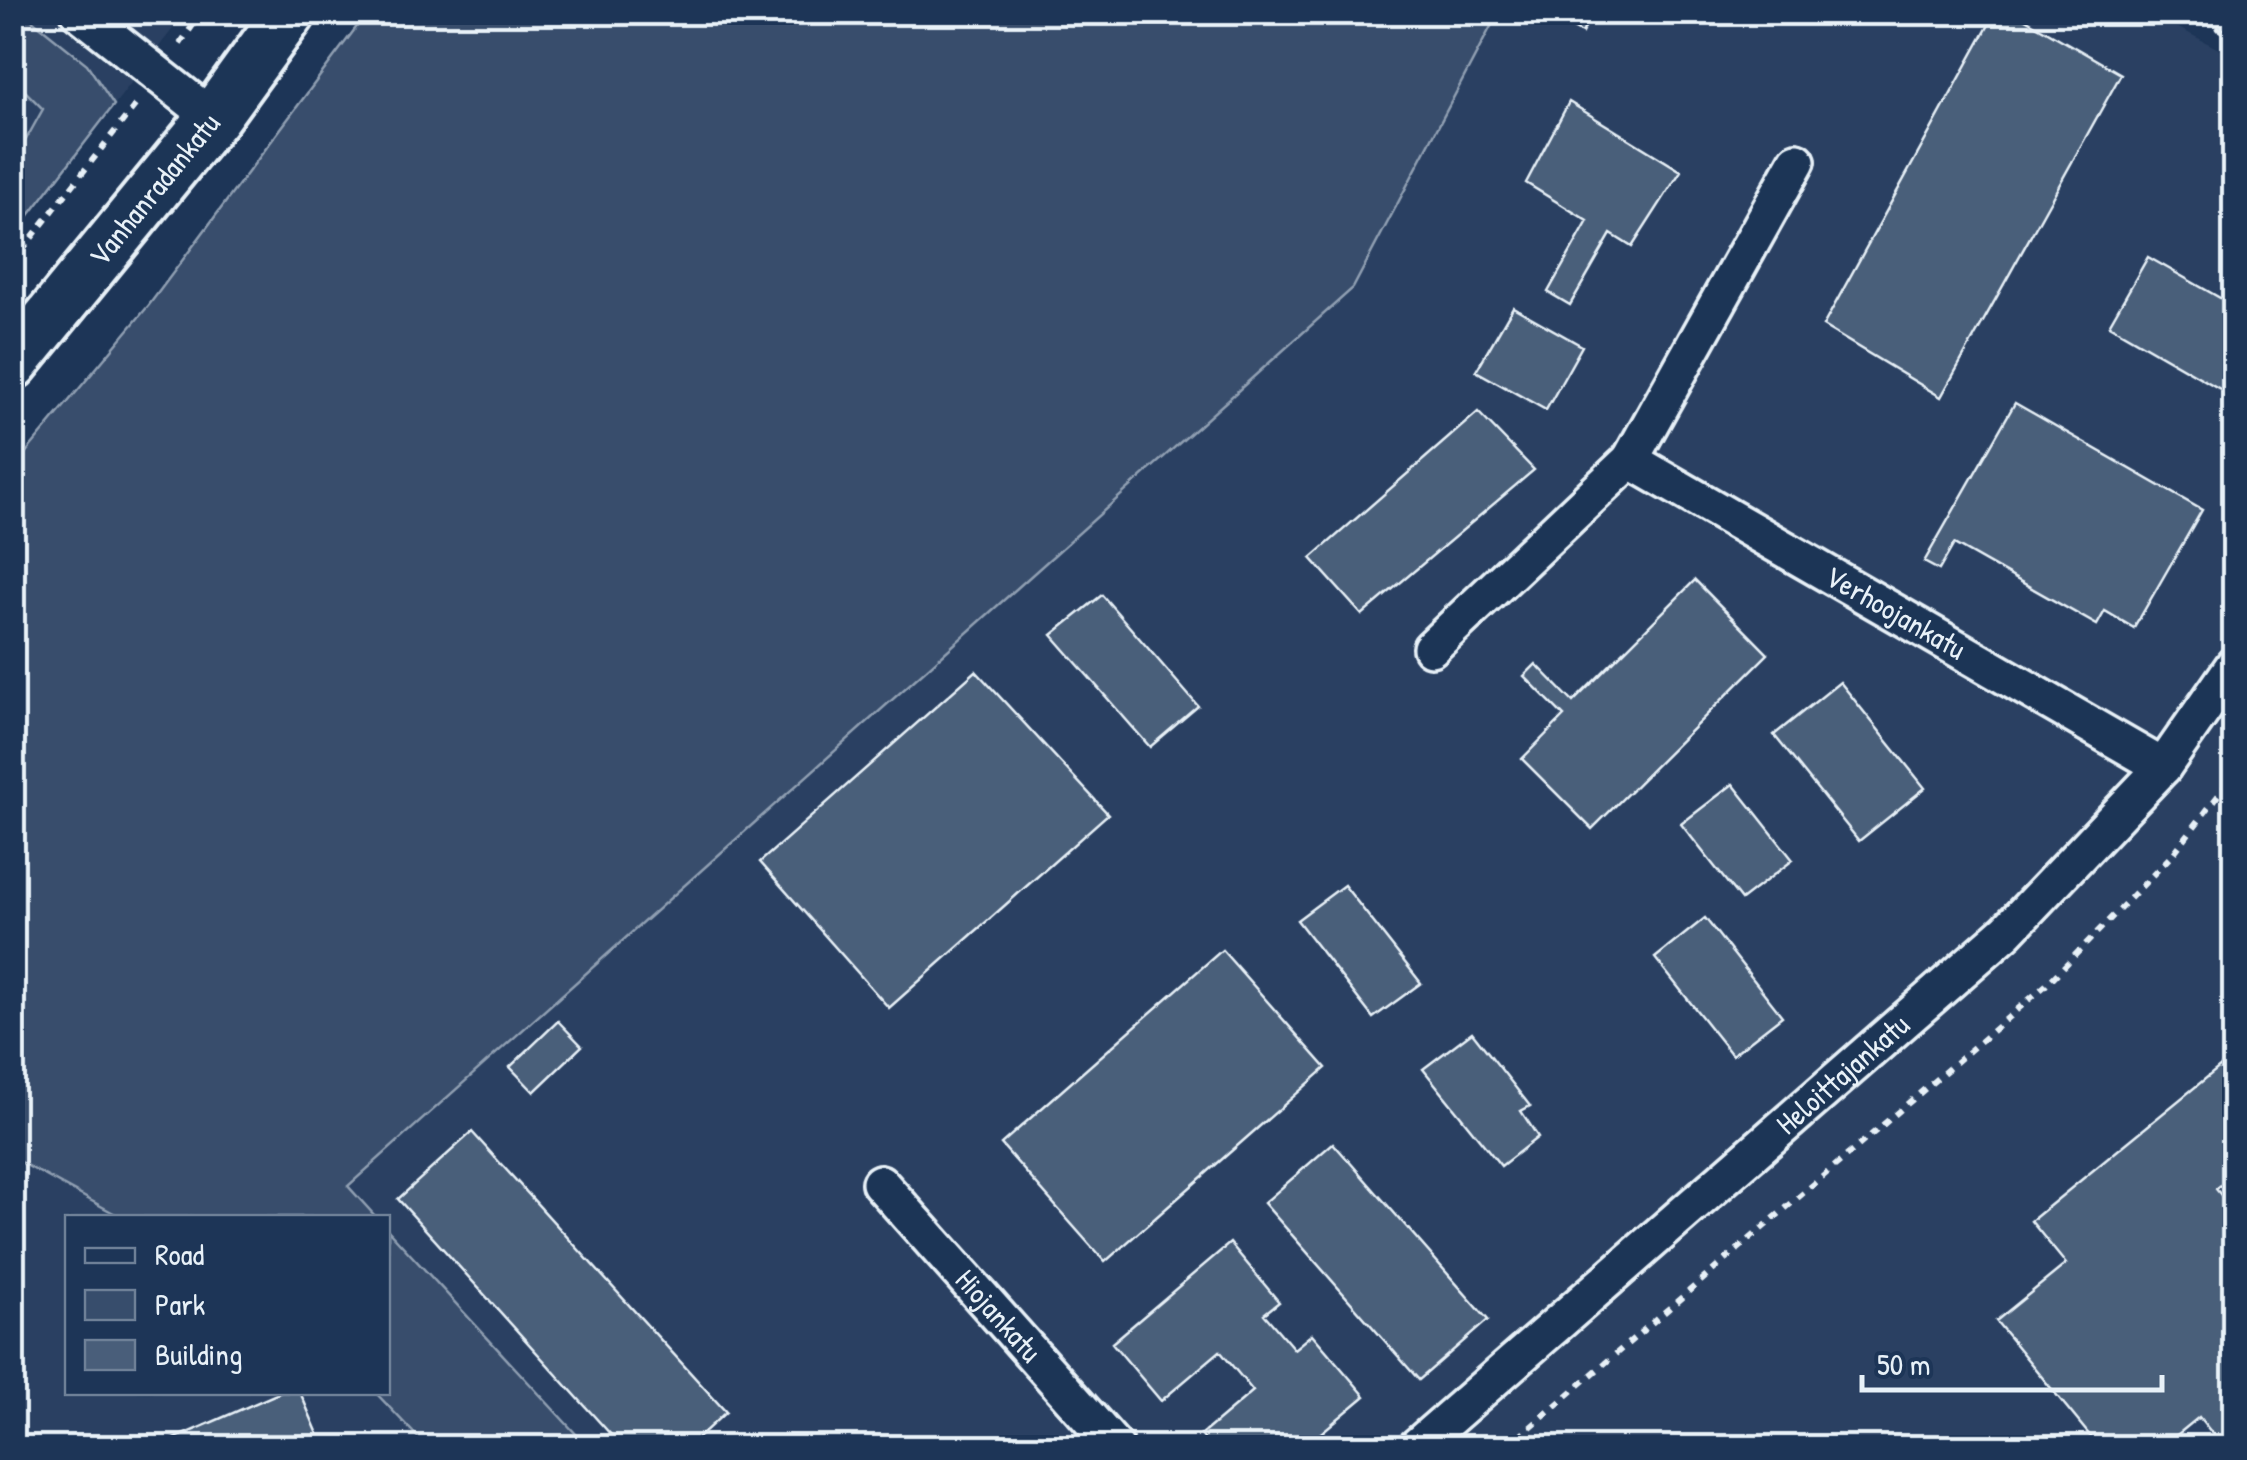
<svg xmlns="http://www.w3.org/2000/svg" width="2247" height="1460" viewBox="0 0 2247 1460" font-family="'Patrick Hand',sans-serif">
<rect width="100%" height="100%" fill="#1d3557"/>
<filter id="ink" filterUnits="userSpaceOnUse"><feTurbulence type="fractalNoise" baseFrequency=".01" numOctaves="2"/><feDisplacementMap in="SourceGraphic" scale="20" xChannelSelector="R" yChannelSelector="G"/><feConvolveMatrix kernelMatrix="1 2 1 2 8 2 1 2 1" color-interpolation-filters="sRGB"/></filter>
<g filter="url(#ink)">
<!-- built -->
<path fill="#2a4162" d="M13,13H185L13,236Z
M1498,13H2150L2234,57V1447H588L388,1230V1218L376,1217L347,1187L1353,288Z
M12,1158L121,1217L68,1218V1392L376,1393L427,1447H13Z"/>
<!-- green -->
<path fill="#374d6c" stroke="#909fb2" stroke-width="2.5" d="M22,12L87,64L114,105L13,236V163L43,109L13,79V13Z
M367,13H1498L1353,288L348,1186L376,1217H121L13,1158V468L149,305Z
M388,1230L588,1447H427L376,1393L388,1392Z"/>
<!-- building -->
<path fill="#495e7a" stroke="#e8f1f8" stroke-width="2.5" d="M1544,12H1593L1582,33Z
M1996,12H2013L2121,74L1941,397L1823,326Z
M1569,102L1681,171L1632,247L1611,234L1570,305L1548,292L1588,221L1526,183Z
M2148,257L2234,306V397L2109,325Z
M1513,307L1582,346L1546,410L1476,371Z
M2015,403L2202,510L2134,628L2105,611L2097,625L1954,544L1939,570L1924,562Z
M1478,412L1534,470L1362,615L1311,558Z
M1695,580L1768,654L1592,829L1522,759L1564,716L1524,676L1536,664L1573,702Z
M1102,595L1198,706L1150,747L1052,635Z
M976,671L1108,814L889,1008L760,862Z
M1840,682L1925,788L1859,841L1774,735Z
M1733,784L1793,860L1741,900L1681,824Z
M1344,885L1421,983L1373,1018L1297,920Z
M1705,918L1782,1016L1732,1055L1655,958Z
M1222,950L1326,1068L1105,1262L1001,1144Z
M558,1021L582,1046L534,1092L510,1067Z
M1472,1032L1530,1106L1521,1111L1538,1137L1501,1166L1423,1069Z
M2227,1061L2234,1071V1174L2216,1189L2234,1211V1448H2224L2199,1417L2161,1448H2100L1996,1321L2066,1264L2031,1221Z
M472,1132L726,1412L687,1448H623L398,1199Z
M1333,1143L1488,1320L1419,1380L1264,1203Z
M1230,1243L1279,1302L1264,1314L1294,1349L1312,1334L1365,1396L1303,1448H1211L1201,1435L1253,1391L1220,1351L1161,1401L1112,1343Z
M281,1392H300L324,1448H153Z"/>
<g fill="none" stroke-linecap="round" stroke-linejoin="round">
<defs>
<g id="street">
<path d="M79,12L213,118"/>
<path d="M1630,460L1797,161"/>
<path id="s1" d="M1431,648L1630,460L2163,767"/>
<path id="s2" d="M880,1183L1116,1448"/>
<path id="s3" d="M1415,1448L2007,931L2163,767L2234,665"/>
</g>
<g id="secondary">
<path id="s4" d="M12,364L213,118L290,12"/>
</g>
</defs>
<!-- street casing -->
<use href="#street" stroke="#e8f1f8" stroke-width="42"/>
<!-- secondary casing -->
<use href="#secondary" stroke="#e8f1f8" stroke-width="58"/>
<!-- path -->
<path stroke="#e8f1f8" stroke-width="6" stroke-dasharray="8 8" stroke-linecap="butt" d="M2188,12L2234,37
M180,44L202,12
M12,263L137,103
M1506,1448L2046,985L2173,854L2234,775"/>
<!-- street -->
<use href="#street" stroke="#1d3557" stroke-width="35"/>
<!-- secondary -->
<use href="#secondary" stroke="#1d3557" stroke-width="50"/>
</g>
</g>
<g text-anchor="middle" stroke-width="9" stroke-linejoin="round" paint-order="stroke">
<!-- street labels -->
<g font-size="30" fill="#e8f1f8" stroke="#1d3557">
<text dy="10" stroke="none"><textPath href="#s4" startOffset="225">Vanhanradankatu</textPath></text>
<text dy="10" stroke="none"><textPath href="#s1" startOffset="580">Verhoojankatu</textPath></text>
<text dy="10" stroke="none"><textPath href="#s3" startOffset="568">Heloittajankatu</textPath></text>
<text dy="10" stroke="none"><textPath href="#s2" startOffset="178">Hiojankatu</textPath></text>
</g>
</g>
<!-- margin -->
<rect width="2247" height="1460" fill="none" stroke="#1d3557" stroke-width="50"/>
<rect x="25" y="25" width="2197" height="1410" fill="none" stroke="#e8f1f8" stroke-width="4" filter="url(#ink)"/>
<!-- legend -->
<rect x="65" y="1215" width="325" height="180" fill="#1d3557" stroke="#6e8097" stroke-width="2.5"/>
<rect x="85" y="1248" width="50" height="15" fill="#1d3557" stroke="#6e8097" stroke-width="2.5"/>
<text x="155" y="1265" font-size="30" fill="#e8f1f8">Road</text>
<rect x="85" y="1290" width="50" height="30" fill="#374d6c" stroke="#6e8097" stroke-width="2.5"/>
<text x="155" y="1315" font-size="30" fill="#e8f1f8">Park</text>
<rect x="85" y="1340" width="50" height="30" fill="#495e7a" stroke="#6e8097" stroke-width="2.5"/>
<text x="155" y="1365" font-size="30" fill="#e8f1f8">Building</text>
<!-- scale -->
<path d="M1862 1375v15h300v-15" fill="none" stroke="#e8f1f8" stroke-width="5"/>
<text x="1877" y="1375" font-size="30" fill="#e8f1f8" stroke="#1d3557" stroke-width="8" paint-order="stroke">50 m</text>
</svg>
